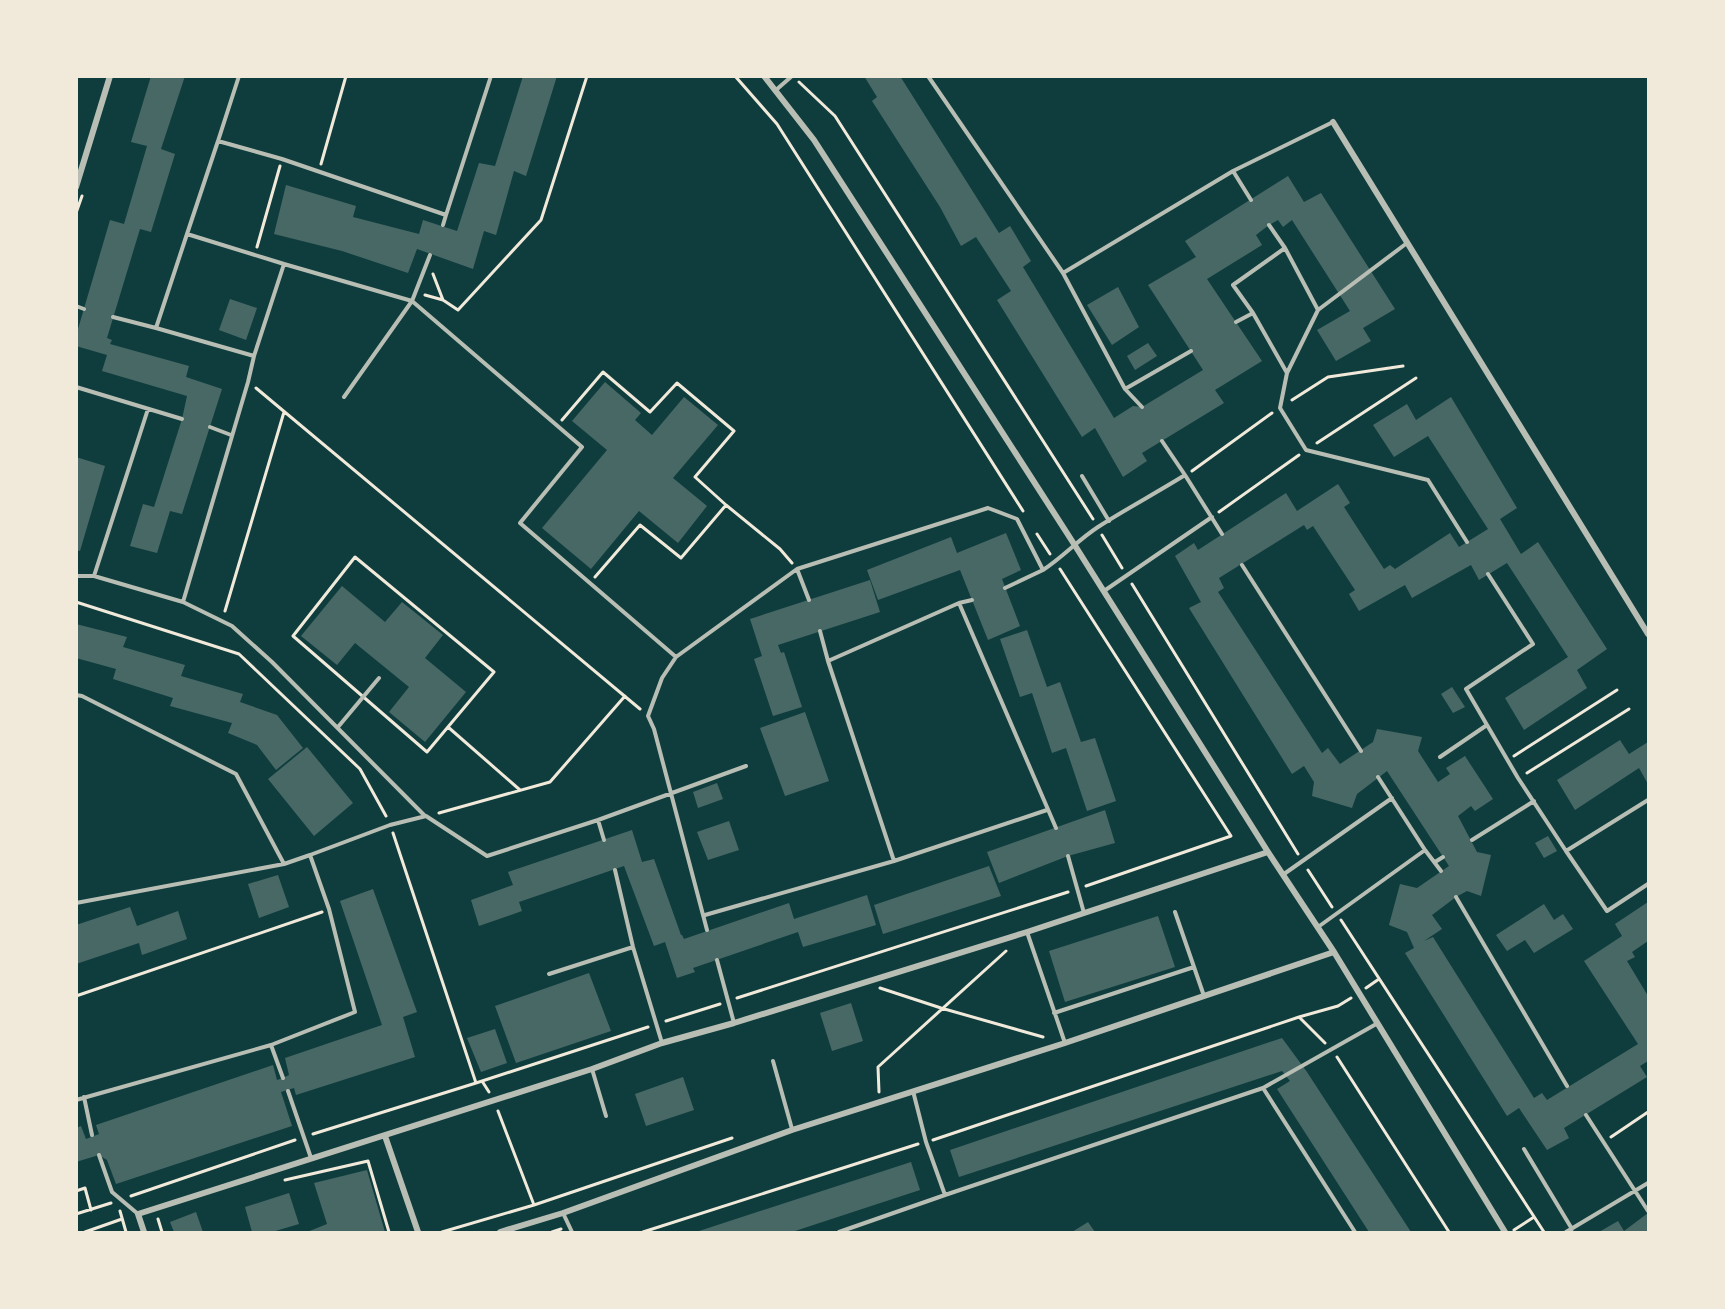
<svg xmlns="http://www.w3.org/2000/svg" width="1725" height="1309" viewBox="0 0 1725 1309" font-family="'Nunito Sans',sans-serif">
<rect width="100%" height="100%" fill="#0f3d3e"/>
<!-- building -->
<path fill="#486865" d="M151,76H185L161,149L175,154L151,232L140,229L107,338L112,340L110,344L189,366L186,377L222,389L182,514L170,511L157,553L130,546L143,504L154,507L182,419L187,396L102,371L107,355L76,346V329H78L110,220L124,224L147,146L131,142Z
M523,76H557L526,176L514,171L496,235L484,231L473,269L417,249L408,273L342,251L274,234L286,185L356,206L353,217L419,234L423,220L457,231L479,163L495,166Z
M864,76H900L999,233L1010,226L1031,261L1023,267L1114,418L1133,406L1142,407L1203,370L1148,285L1196,257L1185,241L1288,176L1304,202L1321,193L1395,309L1363,328L1371,341L1336,361L1317,330L1350,311L1292,220L1283,227L1278,220L1269,225L1256,235L1262,245L1207,279L1262,361L1215,390L1224,403L1142,453L1147,461L1123,477L1095,428L1082,437L997,300L1011,291L976,237L961,246L940,207L872,101L877,97Z
M1118,287L1139,327L1112,345L1087,305Z
M230,299L257,308L246,340L219,330Z
M1148,343L1157,356L1135,370L1127,356Z
M605,382L641,413L635,420L652,435L684,397L718,425L673,478L707,506L678,543L639,511L591,569L542,528L607,450L572,421Z
M1451,397L1517,508L1500,519L1521,554L1538,542L1607,649L1577,670L1587,688L1524,730L1505,698L1568,657L1507,563L1479,580L1471,565L1412,598L1405,585L1359,611L1349,594L1355,590L1313,526L1307,530L1304,525L1219,578L1224,588L1218,592L1322,753L1328,748L1340,764L1373,742L1377,729L1422,737L1418,751L1438,782L1450,774L1446,768L1465,756L1493,799L1475,811L1471,806L1458,816L1477,852L1491,855L1481,896L1467,891L1456,897L1432,915L1442,929L1424,941L1433,937L1534,1098L1542,1093L1547,1100L1638,1044L1584,961L1622,936L1615,924L1648,902V941L1632,952L1635,957L1627,961L1648,996V1061L1640,1066L1647,1077L1564,1128L1569,1138L1547,1150L1519,1108L1507,1116L1405,953L1414,948L1407,932L1389,925L1400,884L1417,888L1449,866L1387,771L1357,794L1352,808L1312,796L1314,782L1304,766L1292,774L1189,608L1201,602L1175,556L1194,543L1198,550L1286,493L1297,511L1338,484L1350,503L1344,507L1384,569L1390,565L1395,569L1450,533L1459,547L1488,529L1428,436L1394,457L1373,425L1407,404L1416,420Z
M76,457L105,466L80,551L76,550Z
M1006,533L1021,570L1002,579L1020,626L988,640L960,570L878,600L867,570L951,537L957,553Z
M870,580L880,612L778,645L781,653L784,652L802,707L773,716L754,659L762,656L750,619Z
M342,586L385,622L402,602L443,635L425,658L466,692L425,742L389,712L409,687L355,643L337,665L301,636Z
M76,624L127,637L123,647L185,665L181,676L243,694L240,702L277,715L303,748L276,770L257,745L228,733L232,723L170,706L173,698L113,679L116,669L76,658Z
M1027,630L1047,687L1060,682L1081,742L1095,738L1116,801L1087,811L1066,748L1052,753L1032,693L1020,697L1000,639Z
M1452,687L1465,707L1453,713L1441,694Z
M805,712L829,781L785,796L760,728Z
M1620,740L1629,754L1648,742V784L1639,768L1575,810L1557,780Z
M307,747L353,803L314,836L268,779Z
M717,783L723,799L698,808L693,792Z
M1105,810L1115,843L1068,856L999,883L987,852Z
M729,821L739,850L708,860L697,832Z
M632,830L642,862L654,859L681,935H682L684,939L789,903L794,919L867,895L876,925L803,947L798,932L693,968L695,972L677,978L665,942L654,946L624,866L519,902L522,911L479,926L471,900L513,885L508,872Z
M1548,836L1557,851L1544,858L1535,843Z
M989,866L1001,896L883,934L874,905Z
M278,875L289,907L259,918L248,884Z
M373,889L417,1012L403,1017L415,1057L296,1095L294,1088L281,1092L292,1126L116,1184L107,1160L99,1155L76,1162V1128L81,1126L86,1139L99,1134L96,1125L273,1065L277,1080L283,1078L289,1075L285,1058L382,1025L340,901Z
M1544,904L1554,920L1563,914L1573,929L1534,953L1525,940L1507,951L1496,935Z
M130,907L137,926L178,911L187,939L142,955L139,943L76,964V925Z
M1158,916L1175,967L1065,1002L1049,951Z
M589,973L611,1031L516,1063L495,1006Z
M851,1003L863,1041L832,1051L820,1013Z
M495,1029L507,1063L481,1072L467,1038Z
M1282,1038L1307,1072L1411,1232H1369L1277,1089L1290,1081L1282,1071L959,1177L950,1150Z
M683,1077L694,1110L646,1126L635,1094Z
M911,1162L920,1190L792,1232H696Z
M367,1170L385,1232H307L327,1224L314,1183Z
M289,1193L299,1224L272,1232H252L245,1207Z
M196,1212L203,1232H174L170,1222Z
M1648,1213V1232H1599L1618,1221L1624,1231Z
M1088,1222L1095,1232H1072Z"/>
<g fill="none" stroke-linecap="round" stroke-linejoin="round">
<!-- path -->
<path stroke="#f1e9da" stroke-width="3" d="M735,76L777,124L1023,511
M799,82L835,116L1093,519
M321,164L346,76
M76,213L82,196
M257,247L280,166
M433,274L443,300L458,310L541,220L587,76
M425,295L443,300
M256,388L640,709
M1292,400L1328,377L1403,366
M562,420L603,372L650,412L677,383L734,431L695,477L726,505L681,558L640,525L595,577
M1317,443L1416,378
M1192,471L1272,413
M726,505L780,549L792,563
M1219,512L1299,455
M1037,534L1050,554
M1102,535L1122,568
M355,557L494,672L427,752L293,636Z
M1060,569L1231,836L1086,886
M1132,584L1298,854
M76,602L239,654L360,769L386,816
M225,611L284,412
M448,727L520,790
M1514,756L1617,690
M1527,773L1629,709
M439,813L550,782L625,696
M1308,870L1332,907
M1341,920L1544,1232
M880,988L941,1008L1043,1037
M1366,988L1379,979
M76,996L322,912
M737,998L1068,892
M1299,1017L1338,1006L1351,998
M666,1021L720,1004
M1337,1057L1449,1232
M482,1081L489,1092
M476,1083L648,1027
M879,1092L878,1067L1006,951
M498,1111L534,1205
M313,1134L476,1083L393,833
M1611,1137L1648,1112
M933,1140L1299,1017L1325,1043
M285,1180L368,1161L389,1232
M76,1191L85,1188L91,1210
M131,1196L295,1140
M120,1211L126,1232
M76,1214L111,1203
M158,1219L162,1232
M1514,1230L1534,1217
M85,1232L122,1219
M442,1232L534,1205L732,1138
M552,1232L561,1229
M643,1232L918,1144"/>
<!-- service -->
<path stroke="#b8beb3" stroke-width="4" d="M928,76L1063,273L1125,389L1142,407
M776,90L792,76
M218,141L239,76
M1233,171L1251,200
M446,215L491,76
M1269,225L1285,248L1233,285L1253,313L1287,373L1280,408L1306,450L1428,480L1467,542
M187,234L218,141L282,159L446,215L443,225
M1285,248L1318,310L1287,373
M284,264L412,301L430,255
M1063,273L1233,171L1333,122
M76,306L84,309
M1318,310L1407,243
M113,317L156,328
M1236,322L1253,313
M76,387L182,419
M1125,389L1191,351
M344,397L412,301L582,447L520,523L676,657
M210,427L231,435
M1185,475L1222,534
M1082,476L1109,521
M1242,565L1361,751
M797,569L809,600
M1488,574L1533,644L1466,689L1518,778L1566,851L1648,800
M76,576H94L183,602L248,382L254,356L284,264L187,234L156,328L254,356
M94,576L148,409
M1005,588L1043,570
M1104,591L1212,517
M183,602L232,626L272,662L425,816
M959,603L1056,828
M820,631L828,661L894,861
M828,661L959,603L972,600
M76,695L82,696L236,774L284,864L310,855L390,825L426,816L487,856L598,820L746,766
M338,727L379,678
M1440,757L1487,725
M1378,777L1425,850L1441,871
M598,820L604,840
M1472,840L1534,801
M1566,851L1607,911L1648,884
M1068,856L1084,913
M1435,862L1443,857
M615,870L633,947L662,1043
M1284,874L1392,798
M1456,897L1567,1086
M76,903L284,864
M1175,912L1204,996
M705,915L894,861L1047,810
M1318,927L1425,850
M707,930L654,729L648,716L662,678L676,657L797,569L988,508L1017,519L1043,570C1063,557 1078,540 1098,527C1126,509 1156,493 1185,475L1162,441
M1027,932L1065,1043
M717,960L734,1023
M549,974L633,947
M1054,1013L1194,967
M271,1045L283,1078
M773,1061L792,1129
M592,1069L606,1116
M1263,1088L1355,1232
M288,1091L311,1158
M913,1091L926,1142L945,1195
M84,1097L92,1135
M76,1100L271,1045L355,1012L329,909L310,855
M1586,1115L1648,1211
M1524,1149L1572,1229
M99,1155L112,1192L138,1214
M563,1213L572,1232
M839,1232L945,1195L1263,1088L1378,1023
M1566,1232L1648,1183"/>
<!-- minor -->
<path stroke="#b8beb3" stroke-width="6" d="M764,76L814,140L1074,544L1268,852L1334,952L1505,1232
M1333,122L1648,634
M76,187L110,76
M385,1136L418,1232
M144,1232L138,1214L592,1069L662,1043L734,1023L1027,932L1268,852
M500,1232L563,1213L792,1130L1065,1043L1334,952"/>
</g>
<!-- border -->
<rect width="1725" height="1309" fill="none" stroke="#f1e9da" stroke-width="156"/>
</svg>
